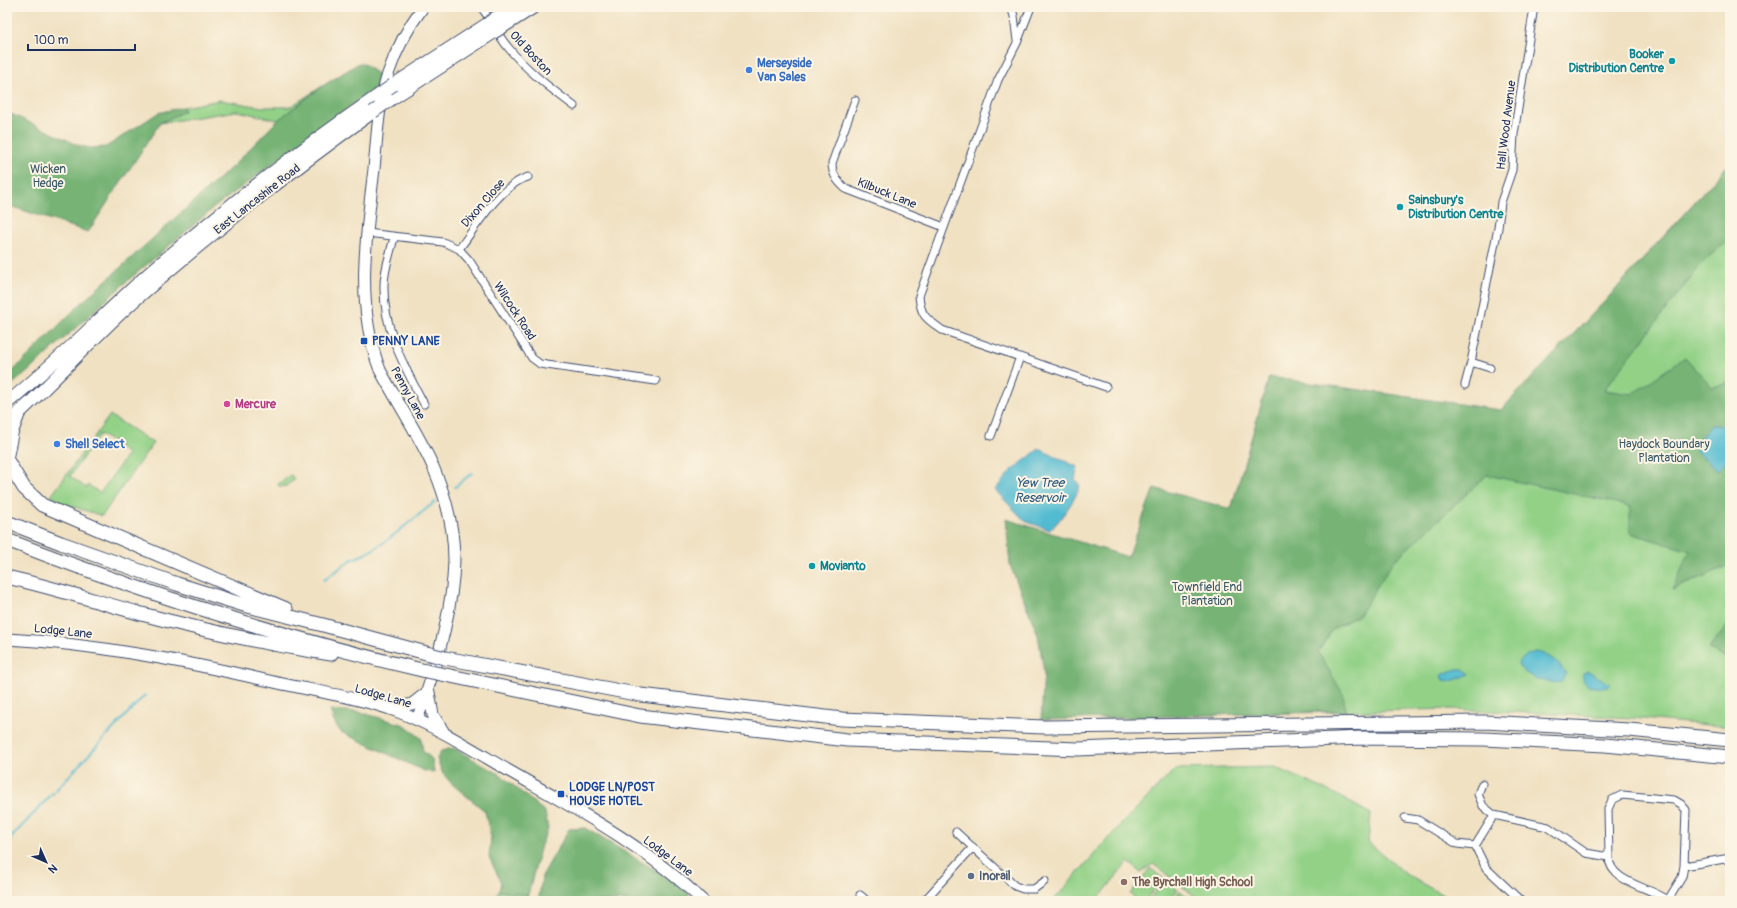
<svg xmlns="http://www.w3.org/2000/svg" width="1737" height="908" viewBox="0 0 1737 908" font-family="Pangolin,sans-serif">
<rect width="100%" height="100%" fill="#fcf5e5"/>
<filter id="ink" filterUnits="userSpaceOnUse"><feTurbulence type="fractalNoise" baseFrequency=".025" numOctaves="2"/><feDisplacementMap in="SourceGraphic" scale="8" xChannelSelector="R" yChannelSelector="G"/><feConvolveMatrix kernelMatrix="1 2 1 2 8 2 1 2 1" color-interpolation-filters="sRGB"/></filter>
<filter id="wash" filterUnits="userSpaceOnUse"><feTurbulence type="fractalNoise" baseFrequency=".012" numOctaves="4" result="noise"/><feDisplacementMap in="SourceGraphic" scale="16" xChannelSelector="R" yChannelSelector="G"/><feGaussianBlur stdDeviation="0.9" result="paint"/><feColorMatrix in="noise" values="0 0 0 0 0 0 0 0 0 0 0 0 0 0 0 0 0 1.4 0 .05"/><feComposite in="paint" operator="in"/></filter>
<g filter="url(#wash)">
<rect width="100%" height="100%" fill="#f0e1c2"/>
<!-- green -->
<path fill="#93d187" stroke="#578072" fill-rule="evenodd" d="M321,87L278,120L237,111L160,123L184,111L183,107L220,100L262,107H290Z
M1730,163V727L1632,718L1452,709L1212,715L1607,299Z
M110,415L153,443L102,516L65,504L51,496ZM100,434L112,442L114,439L120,444L118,447L128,454L100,493L88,485L86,488L70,476Z
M291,475L294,479L286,486L280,487L278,484Z
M1275,767L1333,793L1371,814L1368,842L1407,875L1454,901H1201L1153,864L1141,872L1128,862L1099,898L1103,901H1053L1113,833L1175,769Z
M1150,868L1163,878L1145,901H1138L1130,894Z
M1165,879L1178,890L1169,901H1148Z
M499,891L528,895L524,901H493Z
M1180,891L1193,901H1172Z"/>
<!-- forest -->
<path fill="#76b374" stroke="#487169" d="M359,63L364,64L380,76L378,86L216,206L125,283L24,375L7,388V377L79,305L233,166L278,120L321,87Z
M183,107L184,111L160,123L88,232L7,205V112L80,146L92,148L106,147L158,113Z
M1730,163V238L1701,264L1604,390L1632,394L1685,357L1712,387L1730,383V565L1672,590L1690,551L1630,533V506L1487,475L1393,562L1359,615L1333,629L1318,652L1343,694L1346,711L1041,720L1044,672L1038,635L1010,565L1006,519L1128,557L1154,488L1231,509L1269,377L1501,410L1607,299Z
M1730,623V660L1708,649Z
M330,710L359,712L405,725L421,738L423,751L432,759L434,772L424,771L341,732L334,722Z
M453,748L501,775L545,812L548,829L541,845L528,895L499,891L501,882L489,857L491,837L485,811L453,785L443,774L437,759L441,751Z
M585,828L675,882L697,901H543L539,897L542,876L569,829Z"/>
<!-- water -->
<path fill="#53bbd1" stroke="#377598" d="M1711,425L1730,426C1730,445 1734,456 1718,470L1696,451L1697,443Z
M1039,449L1078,467L1075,479L1080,486C1075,500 1061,520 1050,530L1025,521L995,490L1010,472Z
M1535,652C1549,654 1559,662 1566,674L1560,682C1548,685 1522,676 1518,663L1527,655Z
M1457,669H1463L1470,674L1452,681L1443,680L1441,676L1445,673Z
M1588,671L1610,684L1608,687C1597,687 1581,690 1583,673Z"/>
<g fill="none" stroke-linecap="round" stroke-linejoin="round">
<!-- stream -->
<path stroke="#53bbd1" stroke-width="2" d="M455,487L472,473
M324,580L351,560L367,553L385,542L435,502
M7,842L145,695"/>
</g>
</g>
<g filter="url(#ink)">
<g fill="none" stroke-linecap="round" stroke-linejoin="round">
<defs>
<path id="minor" d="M481,7C491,19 497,34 507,46C525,69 550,88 574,106
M1011,7L1014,16L1017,41
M1031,7L1017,43L998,80L919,296C921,317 926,318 942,330L1106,387
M855,100L832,163C832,175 838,182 846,189L944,227
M367,233L443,242L459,249L469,260L532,358L540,364L656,381
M394,237C391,252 384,269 384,285C383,329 404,366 424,404
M459,249C476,227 500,185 528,177
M1471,362L1498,228L1501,202L1512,170L1514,134L1534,7
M1465,385L1471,362L1490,368
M991,436L1020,357
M1482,784L1478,794L1483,806L1494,815L1548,827L1586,853L1609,857C1609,883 1652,887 1669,901
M1405,818L1418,820L1457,844L1475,846L1486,868L1520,900
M956,832L1015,886L1023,889H1034L1045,881
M1475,846L1494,815
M1609,857L1608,809L1612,800L1622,795L1674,800L1681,804L1686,810L1684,866L1682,877L1668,900
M1684,866L1730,858
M860,895L867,901
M924,901L973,847"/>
<path id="primary" d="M7,639C99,644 188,662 278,683C315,691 361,698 396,711C436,726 473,750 511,772C577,810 647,847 703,901
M429,692L433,715L443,731
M390,709L412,704L426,693
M417,720C435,671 453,613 454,560C454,529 446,497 434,469C420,436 397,402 380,370C355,305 366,237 374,169C377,137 378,105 388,74C396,50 408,27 423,7"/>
<path id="trunk" d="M495,18L513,7
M501,28L534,7
M393,85L487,24
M390,100L493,33
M7,403C59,361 105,312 155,268C226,207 299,150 376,97
M7,424C51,385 91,339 135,300C211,233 291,171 373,112
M7,457L12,432L18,416"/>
<path id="motorway" d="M8,462L24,488L42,505L286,609
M7,522L61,543L177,584L244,605L323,625L430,654
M7,540C144,593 283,638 426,671
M7,577C51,587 95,601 138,613C201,630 267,644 331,654
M445,658L641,695L842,719L1045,727L1484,722L1629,730L1730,740
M441,674L640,716L847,740L1078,749L1362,738L1483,739L1605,745L1730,757"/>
</defs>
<!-- minor casing -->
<use href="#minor" stroke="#3b4a6d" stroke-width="9"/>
<!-- primary casing -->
<use href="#primary" stroke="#3b4a6d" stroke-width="13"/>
<!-- trunk casing -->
<use href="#trunk" stroke="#3b4a6d" stroke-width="14"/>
<!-- motorway casing -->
<use href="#motorway" stroke="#3b4a6d" stroke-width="15"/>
<!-- minor -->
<use href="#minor" stroke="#fff" stroke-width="7"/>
<!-- primary -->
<use href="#primary" stroke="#fff" stroke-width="11"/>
<!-- trunk -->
<use href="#trunk" stroke="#fff" stroke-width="12"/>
<!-- motorway -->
<use href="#motorway" stroke="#fff" stroke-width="13"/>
<defs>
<path id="trunk-bridge" d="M487,24L495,18
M493,33L501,28
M376,97L393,85
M373,112L390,100"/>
<path id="motorway-bridge" d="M430,654L445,658
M426,671L441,674"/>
</defs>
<!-- trunk-bridge casing -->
<use href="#trunk-bridge" stroke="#3b4a6d" stroke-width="14" stroke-linecap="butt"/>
<!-- motorway-bridge casing -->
<use href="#motorway-bridge" stroke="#3b4a6d" stroke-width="15" stroke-linecap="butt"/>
<!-- trunk-bridge -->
<use href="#trunk-bridge" stroke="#fff" stroke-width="12"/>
<!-- motorway-bridge -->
<use href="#motorway-bridge" stroke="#fff" stroke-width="13"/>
</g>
</g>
<!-- markers -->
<g fill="#0f9aa8" stroke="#fcf5e5" stroke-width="1.5">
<circle cx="1672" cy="61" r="4"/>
<circle cx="1400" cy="207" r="4"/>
<circle cx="812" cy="566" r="4"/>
</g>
<g fill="#3f7fe0" stroke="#fcf5e5" stroke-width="1.5">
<circle cx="749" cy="70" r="4"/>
<circle cx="57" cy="444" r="4"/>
</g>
<g fill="#1a4fb4" stroke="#fcf5e5" stroke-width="1.5">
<rect x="360" y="337" width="8" height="8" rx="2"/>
<rect x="557" y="790" width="8" height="8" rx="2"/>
</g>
<circle fill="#d1479c" stroke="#fcf5e5" stroke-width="1.5" cx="227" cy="404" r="4"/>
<circle fill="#5c6f8a" stroke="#fcf5e5" stroke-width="1.5" cx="971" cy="876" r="4"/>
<circle fill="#8d6e63" stroke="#fcf5e5" stroke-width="1.5" cx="1124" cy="882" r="4"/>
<g text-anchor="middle" stroke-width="4" stroke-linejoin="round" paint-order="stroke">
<!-- street labels -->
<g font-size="12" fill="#1b2f5e" stroke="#fcf5e5">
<text transform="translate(531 53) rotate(47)" y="4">Old Boston</text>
<text transform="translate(1506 125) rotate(-83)" y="4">Hall Wood Avenue</text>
<text transform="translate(887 193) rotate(22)" y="4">Kilbuck Lane</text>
<text transform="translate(257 199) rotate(-38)" y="4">East Lancashire Road</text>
<text transform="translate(483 203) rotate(-49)" y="4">Dixon Close</text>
<text transform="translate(515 311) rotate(57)" y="4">Wilcock Road</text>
<text transform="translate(408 393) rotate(61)" y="4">Penny Lane</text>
<text transform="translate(63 631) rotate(6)" y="4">Lodge Lane</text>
<text transform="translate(383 696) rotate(16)" y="4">Lodge Lane</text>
<text transform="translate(668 856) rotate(37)" y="4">Lodge Lane</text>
</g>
<!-- culture labels -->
<g font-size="12" font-weight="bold" fill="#0d838f" stroke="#fcf5e5" text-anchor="start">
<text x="1664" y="58" text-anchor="end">Booker<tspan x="1664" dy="14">Distribution Centre</tspan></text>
<text x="1408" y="204">Sainsbury's<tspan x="1408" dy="14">Distribution Centre</tspan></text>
<text x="820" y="570">Movianto</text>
</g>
<!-- shop labels -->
<g font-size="12" font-weight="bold" fill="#366cbe" stroke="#fcf5e5" text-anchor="start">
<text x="757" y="67">Merseyside<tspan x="757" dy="14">Van Sales</tspan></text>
<text x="65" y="448">Shell Select</text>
</g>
<!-- park labels -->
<g font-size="12" fill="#395868" stroke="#fcf5e5">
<text x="48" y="173">Wicken<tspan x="48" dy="14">Hedge</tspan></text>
<text x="1664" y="448">Haydock Boundary<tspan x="1664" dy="14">Plantation</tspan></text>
<text x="1207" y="591">Townfield End<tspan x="1207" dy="14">Plantation</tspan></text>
</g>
<!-- transit labels -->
<g font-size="12" font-weight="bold" fill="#164399" stroke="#fcf5e5" text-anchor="start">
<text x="372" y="345">PENNY LANE</text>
<text x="569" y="791">LODGE LN/POST<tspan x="569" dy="14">HOUSE HOTEL</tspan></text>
</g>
<!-- hotel labels -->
<g font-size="12" font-weight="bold" fill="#b23c85" stroke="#fcf5e5" text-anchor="start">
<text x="235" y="408">Mercure</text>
</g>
<!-- service labels -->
<g font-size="12" font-weight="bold" fill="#4e5e75" stroke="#fcf5e5" text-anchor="start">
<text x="979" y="880">Inorail</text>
</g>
<!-- education labels -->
<g font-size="12" font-weight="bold" fill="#785e54" stroke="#fcf5e5" text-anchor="start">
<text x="1132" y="886">The Byrchall High School</text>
</g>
<!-- water labels -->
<g font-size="13" font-style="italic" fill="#2c5980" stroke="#fcf5e5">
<text x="1040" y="487">Yew Tree<tspan x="1040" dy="15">Reservoir</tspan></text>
</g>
</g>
<!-- margin -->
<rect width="1737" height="908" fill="none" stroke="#fcf5e5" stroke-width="24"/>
<!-- north arrow -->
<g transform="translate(46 862) rotate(135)" stroke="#fcf5e5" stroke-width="3" paint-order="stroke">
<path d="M0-3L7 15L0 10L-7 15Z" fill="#1b2f5e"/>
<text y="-6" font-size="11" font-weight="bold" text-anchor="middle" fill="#1b2f5e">N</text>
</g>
<!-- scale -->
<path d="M28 44v6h107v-6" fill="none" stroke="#1b2f5e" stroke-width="2"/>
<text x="34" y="44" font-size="12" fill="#1b2f5e" stroke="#fcf5e5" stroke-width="3" paint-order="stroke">100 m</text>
</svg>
